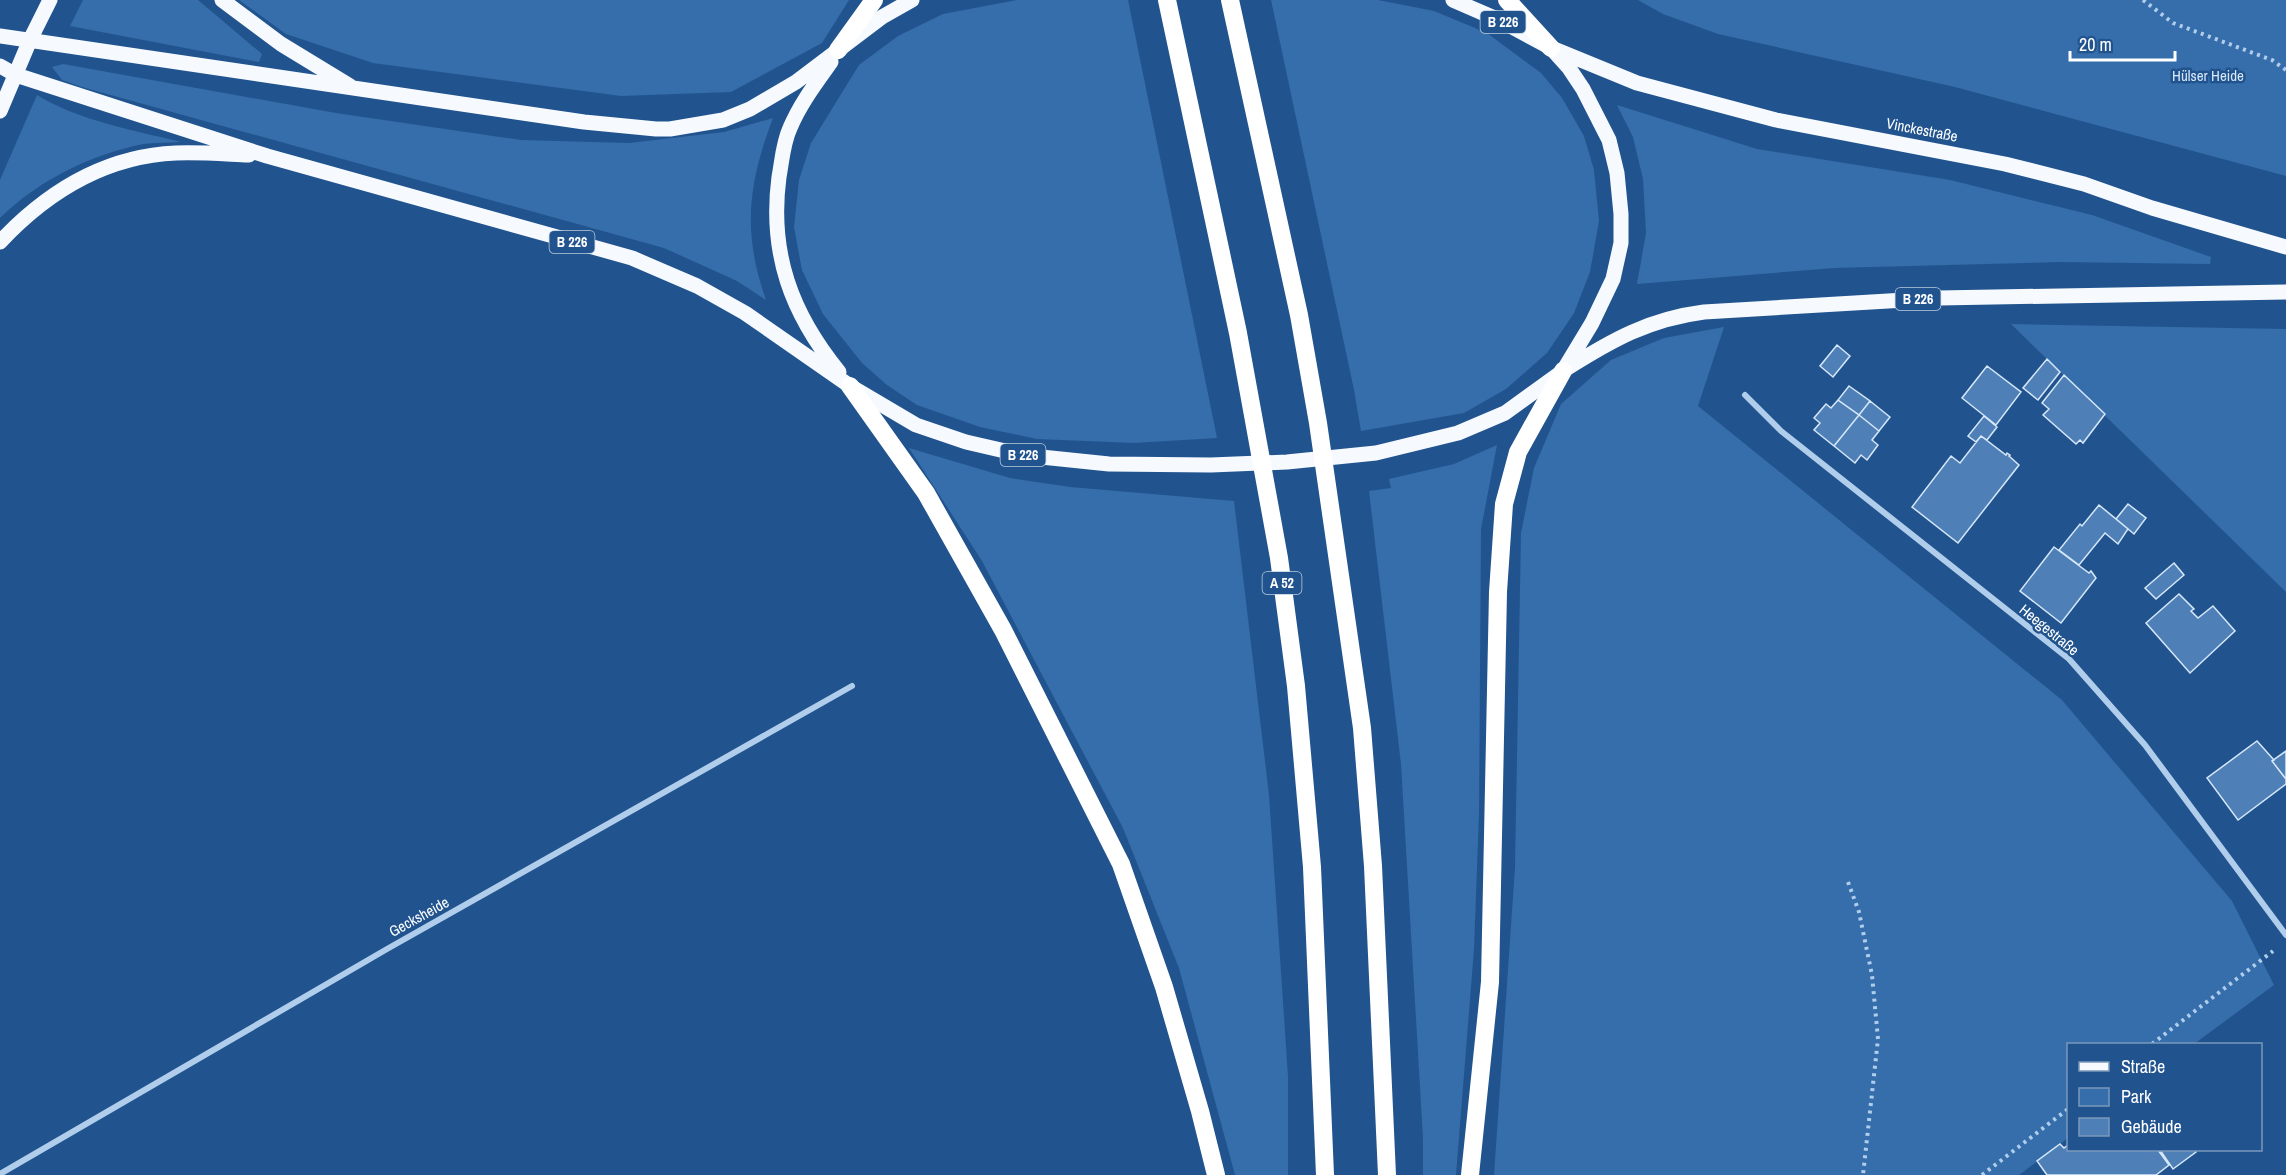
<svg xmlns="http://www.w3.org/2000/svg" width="2286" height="1175" viewBox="0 0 2286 1175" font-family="'Archivo Narrow',sans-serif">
<rect width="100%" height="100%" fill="#21548e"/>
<!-- green -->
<path fill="#356eab" d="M83,0H198L262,54L259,62L70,26Z
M239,0H849L822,43L731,92L621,96L373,63L286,34Z
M1017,0H1128L1217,438L1134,443L1037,439L980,427L917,405L887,385L862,363L823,314L802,270L794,227L799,180L811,143L859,65L898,36L943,14Z
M1271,0H1378L1434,11L1487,33L1541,73L1562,98L1584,136L1594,170L1599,221L1590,272L1574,313L1547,353L1506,389L1464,413L1361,431L1354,390Z
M1638,0H2286V176L1955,87L1718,34L1663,14Z
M63,64L336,113L521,140L629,143L724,132L773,118C748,184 742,232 766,300L737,281L664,248L82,87L62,80L52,67Z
M37,95C80,121 133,130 181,142C166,143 149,142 134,146C84,158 37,182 0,218V180Z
M1617,105L1757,149L1950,180L2092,215L2211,257L2210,264L2061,262L1834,268L1637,284L1646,233L1643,179L1633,137Z
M2011,324L2286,329V592Z
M1724,327L1698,406L2062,700L2232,901L2274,985L2194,1044H2068V1138L2019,1175H1494L1515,867L1521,533L1534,468L1561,404L1611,360L1664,338Z
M1497,445L1481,529L1479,813L1474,949L1456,1175H1423V1138L1401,764L1369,491L1391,488L1389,479L1454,464Z
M909,448L1010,478L1070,487L1234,501L1269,795L1288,1076V1175H1235L1179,968L1123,828L982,561Z"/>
<!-- building -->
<path fill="#4e80b7" stroke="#d6e7f9" stroke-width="1.5" d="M1837,345L1850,356L1833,377L1820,366Z
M2047,359L2060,372L2038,400L2023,388Z
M1987,366L2021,392L1996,425L1962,398Z
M2064,375L2105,414L2083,443L2080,440L2076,444L2043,415L2049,409L2042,403Z
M1849,386L1870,401L1859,415L1838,400Z
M1838,400L1859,415L1834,446L1814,430L1820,423L1814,418L1826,404L1831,408Z
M1870,401L1890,417L1879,431L1859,415Z
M1859,415L1879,431L1872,440L1878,445L1867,460L1861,455L1855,463L1834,446Z
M1984,416L1997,427L1987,440L1981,436L1976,442L1968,436Z
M1981,436L2006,455L2007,453L2010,455L2009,456L2019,465L1958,543L1912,507L1951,456L1960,463Z
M2128,504L2146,518L2134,534L2116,519Z
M2099,505L2128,529L2118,544L2105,533L2079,565L2059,550L2080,524L2082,526Z
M2054,547L2089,573L2091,571L2096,578L2061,623L2020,591Z
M2174,563L2184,575L2156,599L2145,588Z
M2179,594L2194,609L2191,611L2198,618L2213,606L2235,631L2190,673L2146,623Z
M2257,741L2274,760L2272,761L2286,779V784L2238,820L2207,778Z
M2286,751V778H2285L2272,761Z
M2060,1144L2064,1148L2068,1145V1150H2158L2169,1165L2156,1175H2047L2037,1161Z
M2160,1150H2195L2196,1152L2173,1169Z"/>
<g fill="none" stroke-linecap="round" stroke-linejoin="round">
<!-- path -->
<path stroke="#b1cdec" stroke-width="4" stroke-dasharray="3 4.5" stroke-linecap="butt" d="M2143,0L2173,23L2272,60L2286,70
M1848,882L1859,912L1872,975L1878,1039L1863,1175
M2152,1044L2273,951
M1982,1175L2068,1109"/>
<!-- street -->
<path stroke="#b1cdec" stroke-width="6" d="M1745,395L1781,431L2069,659L2145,745L2286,935
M0,1174L387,949L852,686"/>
<!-- primary -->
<path stroke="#f6faff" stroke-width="15" d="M222,0L281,44L350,86
M0,36L584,122L656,129H670L723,120L750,109L796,82L882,17L912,0
M1554,49L1637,83L1776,120L2005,164L2084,184L2152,208L2286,247
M831,62C816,83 800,104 790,128C783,143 782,161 779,177C769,253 791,313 839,372
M0,66L16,75L267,156L632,258L697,286L745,313L850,386L916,425L966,442L1022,455L1109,464L1211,465L1287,462L1376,453L1458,433L1505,413L1563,371L1592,323L1613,279L1621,243V214L1617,173L1609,140L1583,89L1569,68L1551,48L1499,20L1453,0
M0,111L30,40L50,0
M0,242C47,192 106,156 176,153C200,152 225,154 249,155
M1566,369C1612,340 1649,319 1704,312L1939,298L2286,292"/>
<!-- highway -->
<path stroke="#fff" stroke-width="18" d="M1167,0L1238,333L1279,558L1296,686L1312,867L1325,1175
M1230,0L1299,315L1318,423L1362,728L1373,866L1387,1175
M1507,0L1551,48
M838,50L874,0
M850,386L926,493L1003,630L1121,864L1164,987L1200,1111L1216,1175
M1470,1175L1490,982L1498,592L1504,504L1518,452L1563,371"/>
</g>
<g text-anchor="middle" stroke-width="5" stroke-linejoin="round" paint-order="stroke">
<!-- shield labels -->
<g fill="#21548e" stroke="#bcccdd" stroke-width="1.5">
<rect x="1480.5" y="11" width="45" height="22" rx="4.5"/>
<rect x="549.5" y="231" width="45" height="22" rx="4.5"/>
<rect x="1895.5" y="288" width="45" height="22" rx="4.5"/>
<rect x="1000.5" y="444" width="45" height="22" rx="4.5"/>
<rect x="1262.5" y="572" width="39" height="22" rx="4.5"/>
</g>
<g font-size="14" font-weight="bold" fill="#fff">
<text x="1503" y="27">B 226</text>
<text x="572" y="247">B 226</text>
<text x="1918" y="304">B 226</text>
<text x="1023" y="460">B 226</text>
<text x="1282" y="588">A 52</text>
</g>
<!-- park labels -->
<g font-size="15" fill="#d6e7f9" stroke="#21548e">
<text x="2208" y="81">Hülser Heide</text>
</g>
<!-- street labels -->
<g font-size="15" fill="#fff" stroke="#21548e">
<text transform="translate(1922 130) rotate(11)" y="5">Vinckestraße</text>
<text transform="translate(2049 630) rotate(39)" y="5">Heegestraße</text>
<text transform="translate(419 917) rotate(-29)" y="5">Gecksheide</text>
</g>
</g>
<!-- legend -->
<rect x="2067" y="1043" width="195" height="108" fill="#21548e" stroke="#7a98bb" stroke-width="1.5"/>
<rect x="2079" y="1062" width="30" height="9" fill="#f6faff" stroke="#7a98bb" stroke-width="1.5"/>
<text x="2121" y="1073" font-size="18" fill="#ffffff">Straße</text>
<rect x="2079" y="1088" width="30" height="18" fill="#356eab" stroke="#7a98bb" stroke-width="1.5"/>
<text x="2121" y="1103" font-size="18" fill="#ffffff">Park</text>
<rect x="2079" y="1118" width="30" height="18" fill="#4e80b7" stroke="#7a98bb" stroke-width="1.5"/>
<text x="2121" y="1133" font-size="18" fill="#ffffff">Gebäude</text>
<!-- scale -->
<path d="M2070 51v9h105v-9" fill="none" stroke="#ffffff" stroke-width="3"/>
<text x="2079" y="51" font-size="18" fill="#ffffff" stroke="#21548e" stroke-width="4.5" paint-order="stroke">20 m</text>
</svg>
